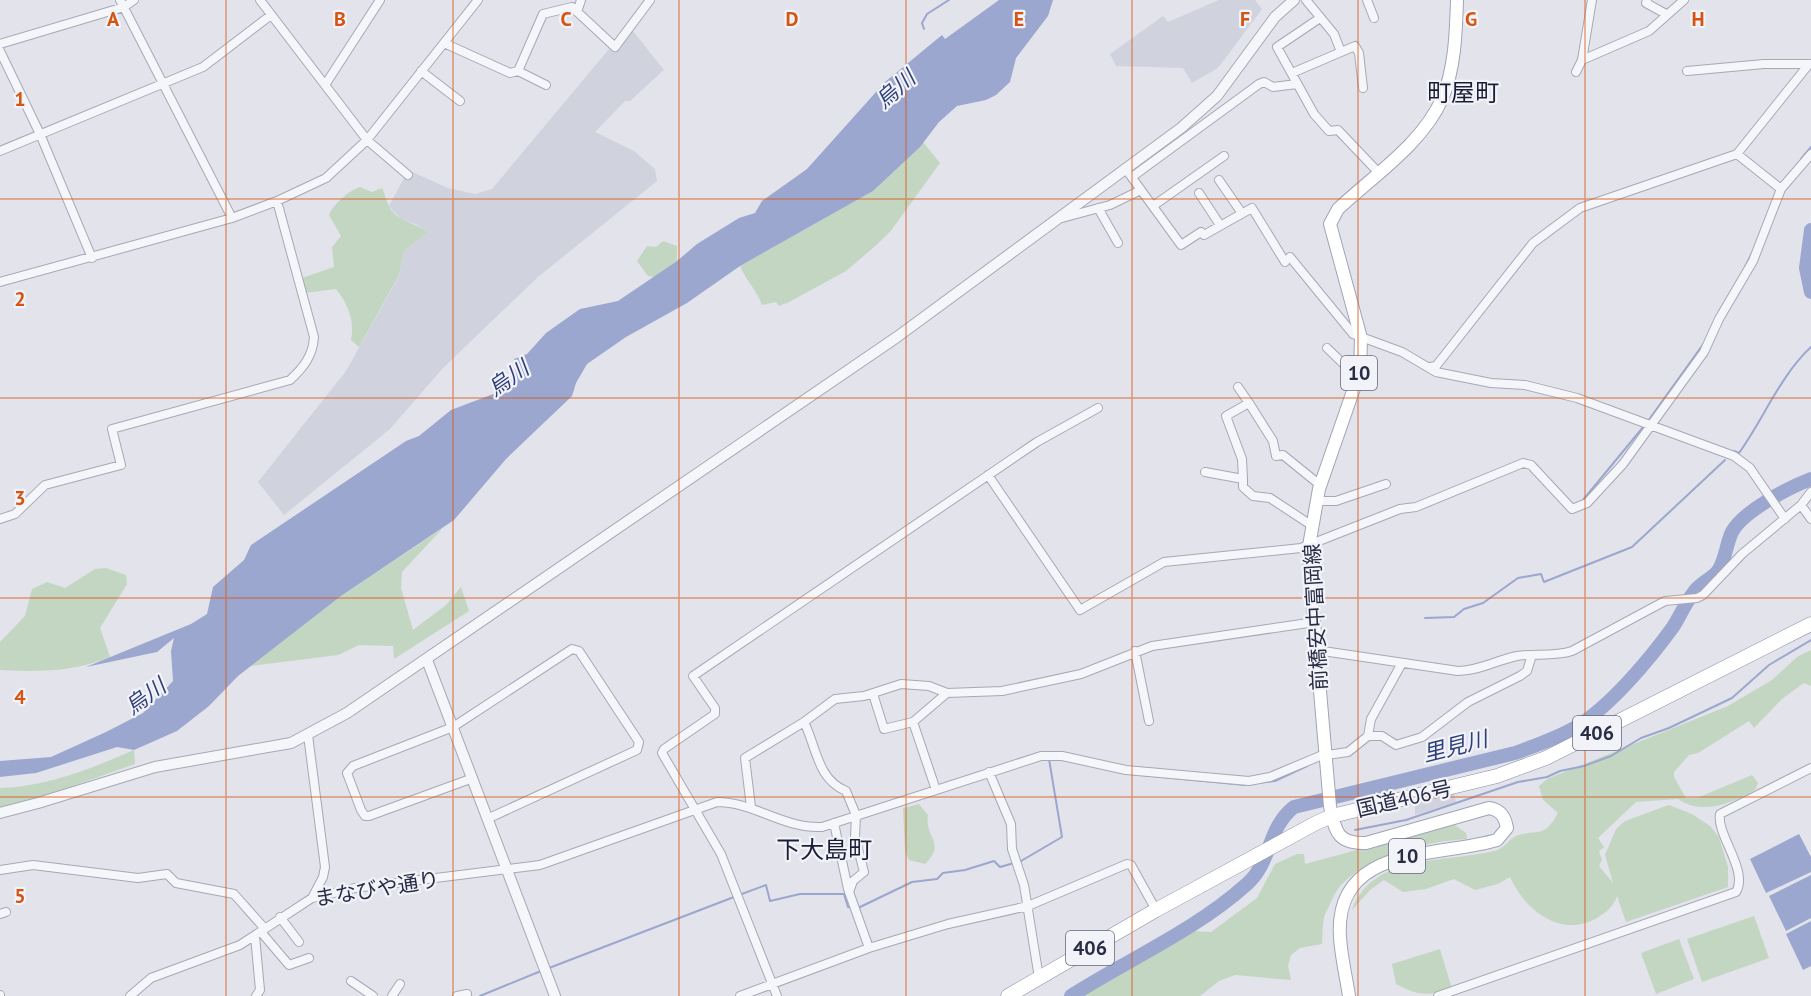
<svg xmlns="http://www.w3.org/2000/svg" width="1811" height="996" viewBox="0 0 1811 996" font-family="'PT Sans','Noto Sans JP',sans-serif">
<rect width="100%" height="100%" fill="#e2e3eb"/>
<!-- built -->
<path fill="#d0d2de" d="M1219,0H1255L1262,9L1218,68L1192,83L1183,68L1116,66L1110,54L1163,16L1168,22Z
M632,30L664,70L630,101H625L595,132L634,151L655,169L657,181L538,277L443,368L390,429L284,515L258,482L346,371L399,276L404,251L428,232L416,224L401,219L389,206L404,178L410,171L448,188L475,194L492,189L609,49L615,52Z
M1453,790L1456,802L1415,815V801Z"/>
<!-- green -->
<path fill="#c3d6c2" d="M923,142L940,163L890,232L873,248L846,271L789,302L779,306L776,302L762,305C757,290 746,281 740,266L873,191Z
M360,187L372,192L382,188C385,194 386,200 389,206C396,221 416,223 428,232L404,251L399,275L359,347L351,340C355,321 348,304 336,289L304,293L302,278L334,267L332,247L341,236L329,215C333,205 349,190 360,187Z
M663,241L677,246V261L654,277L648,276L637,261L647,246L656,247Z
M443,528L402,572L401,588L413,630L446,605L461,587L469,611L394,659L393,646L359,645L338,655L250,666L341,596Z
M106,568L126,575L127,584L100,628L110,657C74,672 39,672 0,670V642L25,616L32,589L47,582L65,588L95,569Z
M1811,650V686L1804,683L1782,699L1754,728L1749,721L1698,753L1689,755L1674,772V777L1686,798H1697L1752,775L1758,783L1755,790C1732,803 1702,816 1678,799L1636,802L1598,838L1604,847L1599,851L1602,860L1599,866L1613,883L1605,855L1616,829L1625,821L1669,805L1692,814L1710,826L1719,837L1728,867V887L1626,922L1617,896C1614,907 1604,914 1595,919C1560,938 1524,909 1510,877L1498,884L1475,890L1454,879L1426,889L1403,892L1384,880L1370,890L1352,910C1373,853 1445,863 1494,851C1504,849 1509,839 1516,836C1538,828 1543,840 1558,813L1543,800L1539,786L1547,779L1728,706L1772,680L1797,657Z
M134,750L135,764L25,803L0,807V788C46,787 93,768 134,750Z
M919,804L928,815C924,838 947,842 925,864L909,860L905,851L903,808Z
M1453,824L1466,833L1467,839C1425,842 1373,853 1342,884C1335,891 1331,903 1326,912C1322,919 1323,935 1322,944L1300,948L1291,955L1288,966L1291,980L1235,975L1219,981L1200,996H1069L1093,980L1190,931L1211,932L1257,898L1275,864L1297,854H1304L1305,864Z
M1754,916L1769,958L1702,982L1687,939Z
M1679,939L1694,979L1656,994L1641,953Z
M1440,949L1452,989C1426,996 1419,996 1396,984L1392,964Z"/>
<!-- water -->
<path fill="#9ba7ce" d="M999,0H1053L1048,16L1016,58L1010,82L996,95L986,100L957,106L939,122L920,147L873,191L740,266L687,303L626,337L587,364L576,383L572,396L506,459L454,520L341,596L238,676L209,706L177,731L134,750L117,747L36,773L0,777V761L51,757L106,732L143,713L173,681L171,651L174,638L157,652L86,667L191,624L207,614L213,587L244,560L251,545L406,441L419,436L451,410L496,393L508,381L517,364L514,359L527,354L546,333L580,309L618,301L677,261L697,244L739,218L755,213L762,201L807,169L885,82L942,35L945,39Z
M1799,834L1811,857V872L1766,893L1750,859Z
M1811,875V918L1786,931L1769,896Z
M1811,921V966L1803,970L1786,934Z"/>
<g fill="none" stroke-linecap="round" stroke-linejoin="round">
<!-- stream -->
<path stroke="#9ba7ce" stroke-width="2" d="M924,29L922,23L927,14L949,0
M1801,159L1811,147
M1745,267L1752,253
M1648,421L1704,343
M1734,451L1739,453C1764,418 1780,376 1811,347
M1583,500L1644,426
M1425,618L1454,617L1464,609L1483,603L1518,578L1541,574L1544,582L1632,547L1725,460
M1131,774L1245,785
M1250,784L1275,781L1307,766
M1355,830L1406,820L1518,782L1547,777L1560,771L1584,766L1611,756L1641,738L1669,728L1732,698L1769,665L1811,640
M739,895L766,885L770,901L800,894H844L848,907L853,908
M858,908L912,882L937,879L943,873L965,870L994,861L1000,867L1021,861L1062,837L1049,759
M549,968L734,897
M480,996L541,971"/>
<!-- river -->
<path stroke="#9ba7ce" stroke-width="14" d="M1811,230L1806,268L1811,292
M1071,996C1129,959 1196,930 1247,884C1272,862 1267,828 1294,807L1515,753C1537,745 1558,738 1578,726C1612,704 1649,660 1673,627C1680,616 1686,602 1694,592C1700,583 1712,579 1718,571C1726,559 1726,544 1732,532C1743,511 1790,487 1811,479"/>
<defs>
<path id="minor" d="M120,0L232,218
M260,0L367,140L408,175
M1306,0L1334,34L1341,52
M1367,0L1374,18
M1647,0L1646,3L1666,14
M577,12L581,0
M1320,18L1277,47L1314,114L1329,131L1338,130L1378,172
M444,43L510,73L518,71
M0,44L124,7L134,0
M0,51L40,134L92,258
M1582,60L1649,31L1684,0
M421,71L460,101
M1687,71L1764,64H1811
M1576,72L1582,60L1592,0
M1292,73L1355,46L1359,53L1363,88
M325,85L380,0
M546,85L518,71L543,14L572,7L615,47L650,0
M0,151L203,67L271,15
M1737,154L1809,64
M1125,168L1181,245L1201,232L1204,235L1252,208L1285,262
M1132,177L1259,84L1264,82L1273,87L1297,84
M1219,180L1241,212
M1199,193L1220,225
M1153,206L1224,156
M1098,208L1118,243
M1062,218L1110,205L1141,190
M1290,257L1353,334L1402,352L1436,372L1491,383L1525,385L1577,398L1734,456L1750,468L1785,519
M0,282L232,218L277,201L326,178L367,140L478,0
M1327,348L1358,378
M1430,367L1436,366L1533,243L1580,208L1737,154L1781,189
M1249,403L1273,441L1276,456L1283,455L1320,485
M1205,472L1243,479L1242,459L1226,416L1249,403L1238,387
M988,475L1080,610L1164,562L1301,548L1400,509L1416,507L1523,463L1531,465L1572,509L1587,503L1623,464L1704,352L1719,319L1753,261L1781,189L1811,154
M1243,479V487L1253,496L1270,498L1311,525
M1316,501H1336L1386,484
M1801,505L1811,519
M0,519L15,514L45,485L121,465L112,429L290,380C303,368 313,356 314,337L277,201
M1316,650L1458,671C1479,671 1497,660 1517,656C1536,653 1553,657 1572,651L1665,601L1697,598L1703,595L1742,554L1801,505L1811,492
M1135,651L1149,721
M873,694L884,729L913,722L947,693
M804,722C817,748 817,779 846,791L856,815L855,837L864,872L853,881L849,892
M913,722L936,790
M308,735L325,867L323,877L312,898
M1368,736L1371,719L1402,663
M989,772L1011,824L1012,849L1024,885L1039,978
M473,778L369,816H365L361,810L347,773L353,766L453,727L572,649L579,651L639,742L637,750L487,819
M751,807L745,758L804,722L835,699L864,696L901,684L929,686L947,693L1002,691L1081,674L1152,646L1315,622
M834,823L848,889L869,948
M0,870L33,865L138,878L167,874L176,883L234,894L265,929
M0,914L6,912
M280,917L299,942
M261,932L289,965L309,958
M255,936L260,990L256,996
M351,981L373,996
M0,995V996
M130,996L151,978L240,945L312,898L355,888L540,865L717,802C754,802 784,829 822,827L1041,756H1062L1126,770L1249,781L1270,777L1320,756L1348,752L1368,736H1382L1396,745L1422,737L1468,702L1520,676L1527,671L1532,655
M392,996L400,984
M457,996L467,994
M740,996L869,948L948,924L1028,906L1127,864L1131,865L1156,910
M777,996L721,854L662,753L664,749L715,714V708L693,676L1037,442L1098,408
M1438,996L1736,892C1749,871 1716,834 1720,814L1811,768"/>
<path id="tertiary" d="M427,660L555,996
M0,813L38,803L155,767L291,743L347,713L897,337L1181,128L1217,96L1275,17L1294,0"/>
<path id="primary" d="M1349,996C1346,976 1341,956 1340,937C1334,844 1437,858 1497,840L1507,828C1505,817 1501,810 1489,808L1366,843C1337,844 1335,831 1330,806L1310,576L1309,546L1319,489L1360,371L1361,338L1330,224L1338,209C1373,176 1422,144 1442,99C1455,69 1456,32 1457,0"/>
<path id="trunk" d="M1008,996L1156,910L1316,823L1332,816L1497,776L1546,758L1811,624"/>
</defs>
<!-- minor casing -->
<use href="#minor" stroke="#a7a8b6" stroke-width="10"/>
<!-- tertiary casing -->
<use href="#tertiary" stroke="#a7a8b6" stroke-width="12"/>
<!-- primary casing -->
<use href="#primary" stroke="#a0a4b8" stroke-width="14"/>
<!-- trunk casing -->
<use href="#trunk" stroke="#888ca3" stroke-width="15"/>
<!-- minor -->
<use href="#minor" stroke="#f5f6f9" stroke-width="8"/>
<!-- tertiary -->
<use href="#tertiary" stroke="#f5f6f9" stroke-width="10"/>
<!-- primary -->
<use href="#primary" stroke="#fff" stroke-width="12"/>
<!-- trunk -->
<use href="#trunk" stroke="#fff" stroke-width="14"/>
</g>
<!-- grid -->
<path fill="none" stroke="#d55412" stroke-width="1.5" stroke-opacity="0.55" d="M226,0V996M453,0V996M679,0V996M906,0V996M1132,0V996M1358,0V996M1585,0V996M0,199H1811M0,398H1811M0,598H1811M0,797H1811"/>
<g text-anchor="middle" stroke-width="4.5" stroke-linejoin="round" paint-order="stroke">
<!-- shield labels -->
<g fill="#f2f3f8" stroke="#65687b" stroke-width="1.5">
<rect x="1341" y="356" width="36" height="34" rx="4.5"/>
<rect x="1573" y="716" width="48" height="34" rx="4.5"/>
<rect x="1389" y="839" width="36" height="34" rx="4.5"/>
<rect x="1066" y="931" width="48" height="34" rx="4.5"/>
</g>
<g font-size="20" font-weight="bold" fill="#292c45">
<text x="1359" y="380">10</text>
<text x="1597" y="740">406</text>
<text x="1407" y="863">10</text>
<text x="1090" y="955">406</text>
</g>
<!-- street labels -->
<g font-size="21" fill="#292c45" stroke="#f2f3f8">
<text transform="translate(1316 617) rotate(-93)" y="7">前橋安中富岡線</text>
<text transform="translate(1404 799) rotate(-13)" y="7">国道406号</text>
<text transform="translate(377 889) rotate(-9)" y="7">まなびや通り</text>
</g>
<!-- water labels -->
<g font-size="22" font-style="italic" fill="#2f3f7c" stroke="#f2f3f8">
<text transform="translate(895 89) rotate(-41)" y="8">烏川</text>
<text transform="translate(508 378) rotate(-35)" y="8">烏川</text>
<text transform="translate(145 696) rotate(-36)" y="8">烏川</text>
<text transform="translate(1455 746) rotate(-14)" y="8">里見川</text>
</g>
<!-- quarter labels -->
<g font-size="24" fill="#1b1d36" stroke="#f2f3f8">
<text x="1463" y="101">町屋町</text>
<text x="824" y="858">下大島町</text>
</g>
</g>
<g font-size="20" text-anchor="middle" font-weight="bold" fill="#d55412" stroke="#f2f3f8" stroke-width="4.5" stroke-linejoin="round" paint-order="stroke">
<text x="113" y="26">A</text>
<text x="340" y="26">B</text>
<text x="566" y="26">C</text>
<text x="792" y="26">D</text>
<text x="1019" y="26">E</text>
<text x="1245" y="26">F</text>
<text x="1471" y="26">G</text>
<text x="1698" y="26">H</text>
<text x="20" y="106">1</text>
<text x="20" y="306">2</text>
<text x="20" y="505">3</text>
<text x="20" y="704">4</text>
<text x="20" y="903">5</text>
</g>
</svg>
